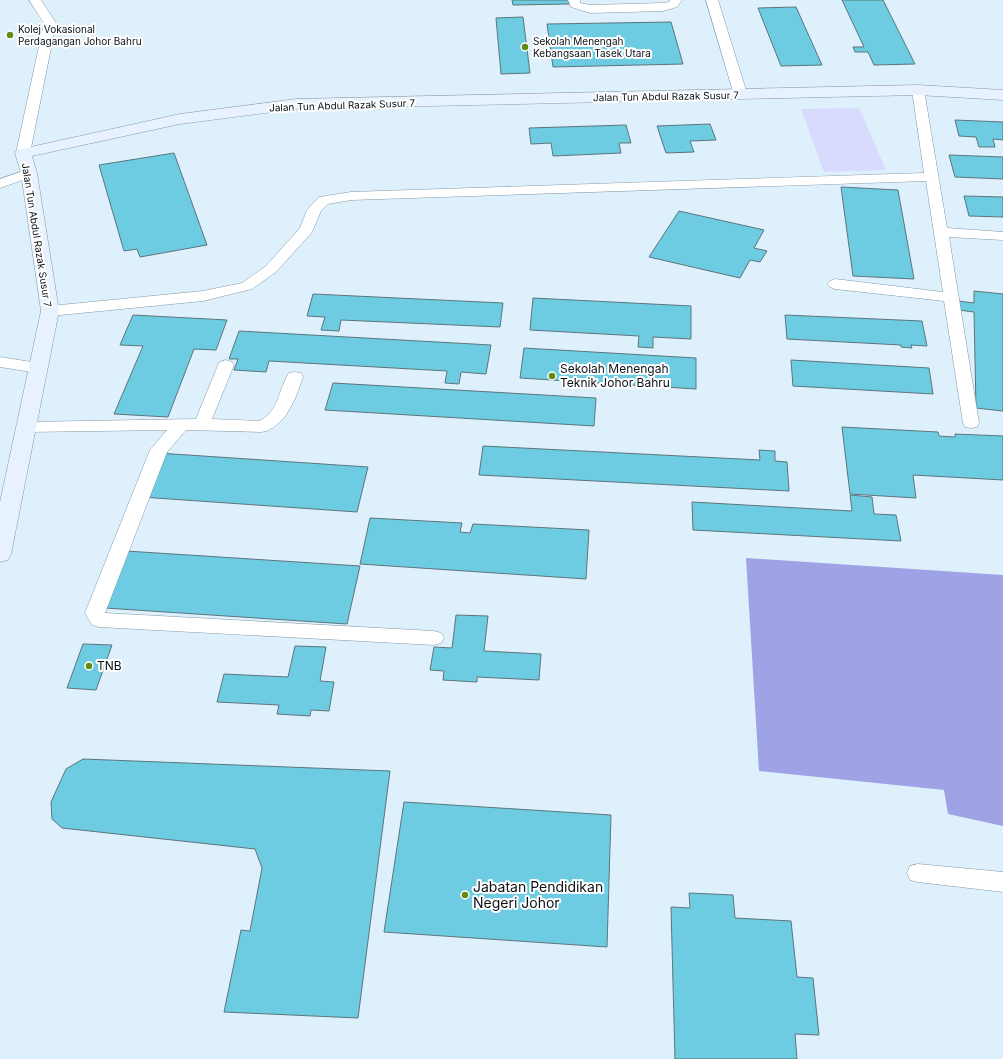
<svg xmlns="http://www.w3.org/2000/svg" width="1003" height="1059" viewBox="0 0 1003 1059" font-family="Inter,sans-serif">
<rect width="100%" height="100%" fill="#def0fc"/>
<!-- green -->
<path fill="#d8dbfd" d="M859,108L886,170L824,172L801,109Z"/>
<!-- forest -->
<path fill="#9fa3e5" d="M746,558L1003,575V826L948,814L944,790L759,771Z"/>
<!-- building -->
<path fill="#6dcce2" stroke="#5c757b" d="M512,0H568L569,4L513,5Z
M842,0H883L915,64L874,65L868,52H855L853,47H864Z
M796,7L822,65L781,66L758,8Z
M523,17L530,73L501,74L496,18Z
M671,22L683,64L553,67L547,24Z
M955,120L1003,122V140L993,139L995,147H979L976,137L959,136Z
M710,124L716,140L690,141L694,152L666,153L657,126Z
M626,125L631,143H619L621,153L553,156L551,143L531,144L529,128Z
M174,153L207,245L140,257L137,249L124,251L99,165Z
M949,155L1003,157V179L955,177Z
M841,187L898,190L914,279L853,276Z
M964,196L1003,197V217L969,216Z
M679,211L764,230L754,248L767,251L760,262L750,260L740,278L649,257Z
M974,291L1003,294V411L976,408L974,312L958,310V301L974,303Z
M313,294L503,303L500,327L341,320L339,331L321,330L325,317L307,316Z
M533,298L691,306V339L653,337V348L638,347L639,336L530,330Z
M133,315L227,320L216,350L194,349L168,417L114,414L143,346L120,345Z
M785,315L922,321L927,346L911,345L912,348L901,347V345L787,339Z
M239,331L491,345L486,374L461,372L459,384L445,383L447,371L269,361L266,372L234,370L238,359H229Z
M524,348L696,358V389L520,378Z
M791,360L929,368L933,394L793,386Z
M333,383L596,398L594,426L325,410Z
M842,427L938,432L939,436L955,437V434L1003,436V480L913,475L916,498L850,494Z
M483,446L760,460L759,450L775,451V461L787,462L789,491L479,475Z
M158,453L368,467L357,512L141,497Z
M850,495L872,497L874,514L896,515L901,541L693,530L692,502L852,511Z
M370,518L462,523L460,532L470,533L473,524L589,530L586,579L360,564Z
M126,551L360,566L347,624L105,608Z
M456,615L488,616L484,651L541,654L539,680L477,677V682L443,680L444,671L430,670L434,647L452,648Z
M83,644L112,645L96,690L67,688Z
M295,646L326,647L320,681L334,682L329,711L311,710L310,716L277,714L279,705L217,702L224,674L288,677Z
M83,759L390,771L358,1018L224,1012L241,930L250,931L262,868L255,849L62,828L52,819L51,802L66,769Z
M404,802L611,815L607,947L384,932Z
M689,893L733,895L735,918L791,921L797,977L813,978L819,1035L795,1034L797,1059H675L671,907L690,908Z"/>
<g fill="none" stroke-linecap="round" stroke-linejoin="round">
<defs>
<path id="lane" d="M29,0H41L56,23L30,153L28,156H18L16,153L44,23Z
M568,0H580V3L590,5L663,3L669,2L670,0H682L677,7L663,11L590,13L571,7Z
M706,0H718L745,87L746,95L745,98H735L734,95Z
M918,86L924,90L947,228L1003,232V240L949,237L979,423L977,427L971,428L965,427L963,423L944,301L835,289L830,287L827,284L830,281L835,279L943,292L926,181L351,200L328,204L321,211L312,232L276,272L252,289L203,301L50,316L45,314L42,311L45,308L50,306L203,291L242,283L266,266L300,228L307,210L319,197L351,192L924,173L912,90Z
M29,169L34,170L36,173L34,176L0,188V179Z
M0,357L38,363L44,364L46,368L44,372L38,373L0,367Z
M226,360L232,362L234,365L212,419L259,421C279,412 278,390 289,373L295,372L301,373L303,377L295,399L285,417L274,427L267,431L261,432L186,430L167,452L105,613L434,631L441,633L444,638L441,643L434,645L99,627L92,625L85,613L150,450L167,430L27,432L21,431L19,427L21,423L27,422L196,419L218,365L220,362Z
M918,864L1003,872V892L918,882L910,880L907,873L910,866Z"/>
<path id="secondary" d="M918,85L1003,90V100L918,95L296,109L180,124L32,156L37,173L59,311L11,554L8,560L0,562V502L41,311L21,173L15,153L17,150L180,114L296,99Z"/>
</defs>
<!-- lane casing -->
<use href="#lane" stroke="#8498a6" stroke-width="1"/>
<!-- secondary casing -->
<use href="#secondary" stroke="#8498a6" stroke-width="1"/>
<!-- lane -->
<use href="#lane" fill="#fff" fill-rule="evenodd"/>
<!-- secondary -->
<use href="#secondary" fill="#e8f1fe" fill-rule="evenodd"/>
</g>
<!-- markers -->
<g fill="#658a12" stroke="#fff" stroke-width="1.5">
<circle cx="10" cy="35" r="4"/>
<circle cx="525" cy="47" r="4"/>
<circle cx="552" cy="376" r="4"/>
<circle cx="89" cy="666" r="4"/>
<circle cx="465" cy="895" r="4"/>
</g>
<g text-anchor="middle" stroke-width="4" stroke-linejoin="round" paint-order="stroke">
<!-- far-poi labels -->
<g font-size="10" fill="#0a1116" stroke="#fff" text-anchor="start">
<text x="18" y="33">Kolej Vokasional<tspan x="18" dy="12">Perdagangan Johor Bahru</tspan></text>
<text x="533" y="45">Sekolah Menengah<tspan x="533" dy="12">Kebangsaan Tasek Utara</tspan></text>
</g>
<!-- far-street labels -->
<g font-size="10" fill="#0a1116" stroke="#fff">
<text transform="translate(666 96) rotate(-1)" y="4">Jalan Tun Abdul Razak Susur 7</text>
<text transform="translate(342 105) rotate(-2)" y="4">Jalan Tun Abdul Razak Susur 7</text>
<text transform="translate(37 235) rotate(81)" y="4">Jalan Tun Abdul Razak Susur 7</text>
</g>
<!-- poi labels -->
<g font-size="12" fill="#0a1116" stroke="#fff" text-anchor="start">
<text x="560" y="373">Sekolah Menengah<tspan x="560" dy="14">Teknik Johor Bahru</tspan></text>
<text x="97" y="670">TNB</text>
</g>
<!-- near-poi labels -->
<g font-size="14" fill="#0a1116" stroke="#fff" text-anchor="start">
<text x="473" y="892">Jabatan Pendidikan<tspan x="473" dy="16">Negeri Johor</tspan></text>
</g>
</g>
</svg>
